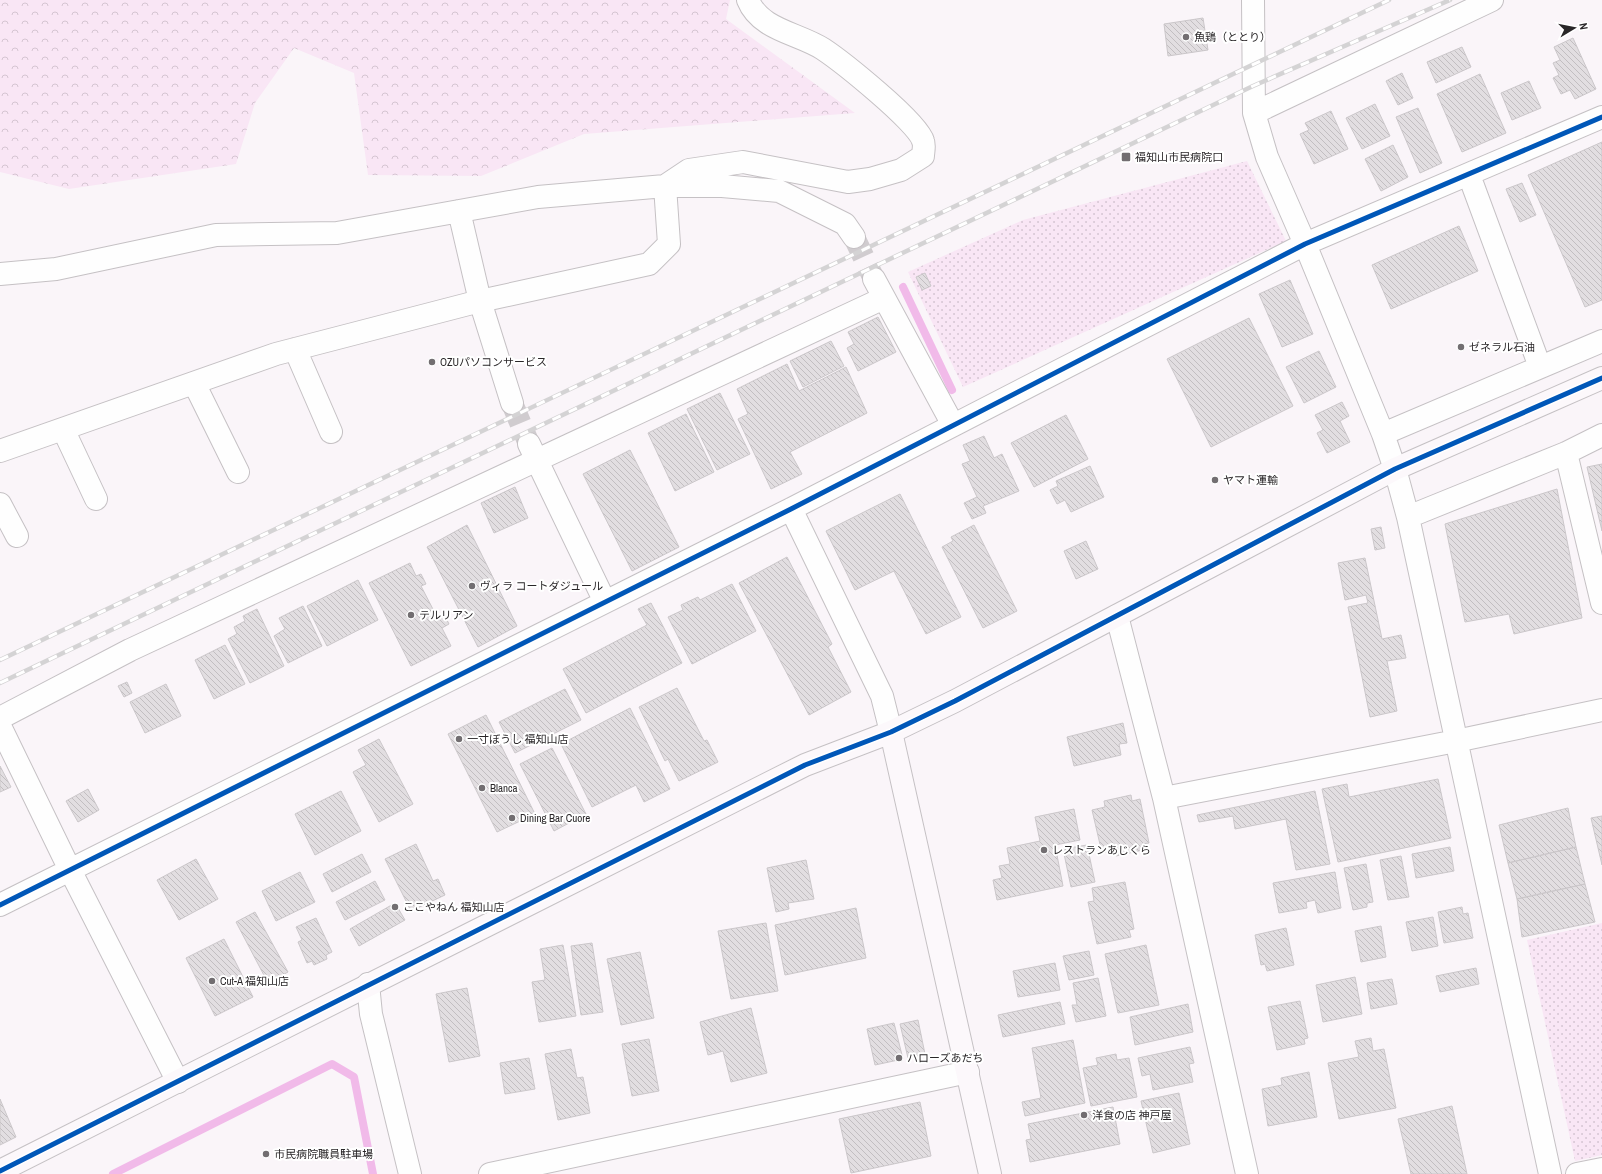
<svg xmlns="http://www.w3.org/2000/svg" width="1602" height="1174" viewBox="0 0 1602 1174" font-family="'Archivo Narrow','Noto Sans JP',sans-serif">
<defs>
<pattern id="forest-crowns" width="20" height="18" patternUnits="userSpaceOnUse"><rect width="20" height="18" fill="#f9e6f5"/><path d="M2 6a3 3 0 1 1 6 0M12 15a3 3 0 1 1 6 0" fill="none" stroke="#d5c5d2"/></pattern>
<pattern id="park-dots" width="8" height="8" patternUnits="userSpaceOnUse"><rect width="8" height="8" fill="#f9e6f5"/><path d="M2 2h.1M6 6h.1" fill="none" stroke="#d5c5d2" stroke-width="1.8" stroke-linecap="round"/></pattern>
<pattern id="building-back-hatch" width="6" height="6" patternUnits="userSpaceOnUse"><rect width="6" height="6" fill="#e2dee1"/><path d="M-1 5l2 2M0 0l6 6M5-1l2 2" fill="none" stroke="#c2bec1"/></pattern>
</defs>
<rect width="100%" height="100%" fill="#faf5f9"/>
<!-- forest -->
<path fill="url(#forest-crowns)" d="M0,0H730L726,19L855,113L584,134L481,176L368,175L354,73L294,48L255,103L236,164L69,189L0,172Z"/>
<!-- park -->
<path fill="url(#park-dots)" d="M1247,161L1286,241L963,387L908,272L1023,220Z
M1602,923V1155L1575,1161L1527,940Z"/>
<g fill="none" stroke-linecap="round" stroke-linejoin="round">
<!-- stream -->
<path stroke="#f1bae9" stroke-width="8" d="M903,287L952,390
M113,1174L332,1064L354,1077L373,1174"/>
</g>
<!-- building -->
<path fill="url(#building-back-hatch)" stroke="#cbc7ca" d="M1203,18L1208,50L1168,56L1164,24Z
M1573,38L1596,89L1575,99L1570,90L1561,94L1553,78L1559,75L1553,63L1560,60L1554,47Z
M1462,47L1471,67L1436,83L1427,62Z
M1402,73L1413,98L1398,105L1386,81Z
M1480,74L1506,133L1462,152L1437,94Z
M1529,81L1541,108L1512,120L1501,93Z
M1375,104L1390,136L1362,149L1346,118Z
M1418,108L1442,163L1420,173L1396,117Z
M1331,111L1348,149L1314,164L1300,134L1309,130L1305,123Z
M1602,142V300L1585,307L1528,175Z
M1393,145L1408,177L1381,191L1365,159Z
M1522,183L1536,215L1520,222L1506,189Z
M1459,226L1478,271L1391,309L1372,265Z
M925,273L931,286L922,290L916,277Z
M1290,280L1313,334L1282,347L1259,294Z
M878,317L896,352L858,371L847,348L854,344L848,332Z
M1249,318L1293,406L1211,447L1167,359Z
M831,341L844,366L803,387L790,361Z
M1319,351L1336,387L1304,403L1286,367Z
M787,364L799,391L846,367L867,413L790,452L802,474L771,489L738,419L748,414L737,389Z
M720,393L750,454L717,470L687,409Z
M1342,402L1349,416L1340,421L1350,442L1327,453L1317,433L1323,430L1315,415Z
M686,414L714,472L675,491L648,433Z
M1066,415L1088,459L1034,487L1011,443Z
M984,436L994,458L1002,454L1019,491L983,506L986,513L972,519L964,503L977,497L962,464L970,461L963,445Z
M630,450L679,547L632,571L583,474Z
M1602,464V531L1587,467Z
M1090,466L1104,497L1071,512L1065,500L1057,504L1050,490L1058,486L1056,481Z
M515,487L528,518L494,533L481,503Z
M1557,489L1582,618L1514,634L1509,614L1465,622L1445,524Z
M900,494L961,617L926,634L894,571L855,590L826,531Z
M467,525L517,626L478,647L427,547Z
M974,525L1017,611L983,628L942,547L953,541L951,537Z
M1381,527L1385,548L1375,550L1371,529Z
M1086,541L1098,569L1076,579L1064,551Z
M787,557L832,644L828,647L851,692L809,715L739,583Z
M1365,558L1382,639L1401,635L1406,658L1387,661L1397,711L1370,717L1348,607L1368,603L1366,595L1345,600L1338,563Z
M410,563L416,576L421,574L426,584L421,586L437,617L444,614L449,624L442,628L451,646L411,666L369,583Z
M358,580L378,620L327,646L307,606Z
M732,584L756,631L692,664L668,617L683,610L681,605L698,597L700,600Z
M651,603L682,663L586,713L563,669L647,625L638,609Z
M303,606L322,646L288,663L274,636L285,629L279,618Z
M257,609L284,666L250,683L228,639L237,634L234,627L245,621L243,616Z
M225,645L245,684L214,699L195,660Z
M127,682L132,693L124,697L118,686Z
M166,684L181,716L145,733L130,702Z
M677,688L704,741L707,740L718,762L679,781L668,759L665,761L639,707Z
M565,689L581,720L515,753L499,722Z
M630,708L670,789L644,802L636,785L592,807L561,744Z
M486,715L535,814L497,832L448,734Z
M1123,723L1127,743L1119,744L1121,755L1074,766L1067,737Z
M379,739L413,804L379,822L353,772L366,765L358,750Z
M552,748L586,814L554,831L520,764Z
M0,766L11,787L0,792Z
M1438,779L1451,838L1338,862L1322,789L1347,784L1349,797Z
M88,789L99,810L78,822L66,801Z
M341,791L361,831L315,855L295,814Z
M1315,791L1330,864L1296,870L1286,819L1235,829L1233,816L1199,822L1197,815Z
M1131,795L1132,801L1140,799L1149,843L1142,844L1143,850L1116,856L1115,850L1102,853L1092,810L1105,807L1104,801Z
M1568,808L1576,847L1508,863L1499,825Z
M1074,809L1080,840L1055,845L1063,886L997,900L993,880L1002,878L999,866L1010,864L1007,848L1040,841L1035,817Z
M1602,816V865L1591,818Z
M416,844L433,881L438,879L445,895L411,911L385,859Z
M1087,845L1095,882L1071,887L1063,849Z
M1450,847L1454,871L1416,878L1412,854Z
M1576,847L1585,884L1517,899L1508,863Z
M362,854L371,872L332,892L323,874Z
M1401,856L1409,897L1388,900L1380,860Z
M196,859L218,899L179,920L157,880Z
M806,860L814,899L788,903L789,909L776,912L767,868Z
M1366,864L1373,902L1367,903V907L1353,910L1344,868Z
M300,872L315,902L276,921L262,891Z
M1335,872L1341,908L1318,913L1315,900L1306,902L1307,908L1279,913L1273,883Z
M375,881L385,900L345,920L336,902Z
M1125,882L1134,929L1129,930L1131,937L1097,944L1088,902L1094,901L1092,888Z
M1585,884L1595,922L1522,937L1517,899Z
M395,903L405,920L359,946L350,929Z
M1462,907L1463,914L1468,913L1473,938L1444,943L1438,912Z
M856,908L866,958L785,975L775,925Z
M255,912L288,972L268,983L236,922Z
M1433,917L1438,946L1412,951L1406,922Z
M316,918L332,952L326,955L327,959L314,965L312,961L307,963L298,942L302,940L296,927Z
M766,923L778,991L731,999L718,931Z
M1381,926L1386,957L1361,962L1355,931Z
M1286,928L1294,965L1267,971L1265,964L1261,965L1255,935Z
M224,939L253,997L215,1016L186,958Z
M592,943L603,1012L581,1015L571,946Z
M563,945L576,1016L539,1022L532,982L545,980L540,949Z
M1146,945L1159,1005L1118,1013L1105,954Z
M1089,951L1094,975L1069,980L1063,956Z
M640,952L654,1018L621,1025L607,959Z
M1055,963L1060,990L1018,997L1013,971Z
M1476,968L1479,984L1440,992L1436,976Z
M1355,977L1362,1014L1323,1022L1316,985Z
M1098,978L1106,1016L1076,1022L1072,1005H1077L1073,983Z
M1392,979L1397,1004L1371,1009L1367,983Z
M467,988L480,1056L449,1062L436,994Z
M1300,1001L1308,1038L1304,1039L1305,1044L1277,1050L1268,1007Z
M1060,1002L1065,1024L1003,1037L998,1015Z
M1188,1004L1193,1032L1135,1045L1130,1017Z
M751,1008L767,1073L731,1082L723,1051L708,1055L700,1022Z
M918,1020L925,1054L908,1058L900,1024Z
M894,1023L903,1059L875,1065L867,1029Z
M1371,1038L1373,1051L1384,1049L1396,1108L1339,1119L1328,1063L1359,1057L1355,1041Z
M649,1039L659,1091L632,1096L622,1044Z
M1073,1040L1085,1103L1025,1116L1022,1102L1041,1098L1032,1048Z
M1190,1047L1194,1063L1189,1064L1193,1082L1153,1090L1150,1074L1142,1076L1138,1058Z
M571,1049L577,1078L583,1077L590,1113L558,1120L545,1054Z
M1116,1054L1117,1060L1129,1058L1137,1097L1091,1106L1083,1068L1098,1065L1096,1058Z
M529,1058L535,1089L505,1094L500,1063Z
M1309,1072L1317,1117L1268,1126L1262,1089L1282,1085L1281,1078Z
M1179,1093L1190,1144L1153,1153L1141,1101Z
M0,1099L16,1137L0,1145Z
M920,1102L931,1156L851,1173L839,1119Z
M1452,1106L1467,1174H1411L1398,1119Z
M1113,1107L1120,1144L1030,1162L1026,1140L1031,1139L1028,1124Z"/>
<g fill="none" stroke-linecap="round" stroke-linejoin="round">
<!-- street-tunnel -->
<path stroke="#d0cccf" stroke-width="22" stroke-dasharray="22 11" stroke-linecap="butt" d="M854,237L874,279
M512,403L529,444"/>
<defs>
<path id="street" d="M1253,0L1254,113L1267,157L1305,244L1383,434L1395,469L1408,517L1550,1174
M1254,113L1492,0
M1469,175L1540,367
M665,186L689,170L743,162L848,182L870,179L901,170L923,156C923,152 925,145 923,141C918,122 841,61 823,49C798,33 760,30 748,0
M459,211L480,301L512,403
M0,274L56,269L216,235L337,233L538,197L665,186H722L779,191L845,224L854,237
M874,279L953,425
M295,349L331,432
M194,383L238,472
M63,429L96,499
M1383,434L1602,341
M529,444L605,602
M0,451L276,354L480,301L649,264L669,244L665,186
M1566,453L1602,603
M0,504L17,536
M791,509L882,696L891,732
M1408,517L1566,453L1602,435
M1117,616L1164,798L1247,1174
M0,718L130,650L884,298
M0,726L70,870L178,1082
M1164,798L1456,741L1602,710
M0,905L791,509L1305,244L1602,117
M368,984L371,1014L410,1174
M490,1174L968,1072
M1577,1174L1602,1169"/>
<path id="secondary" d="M891,732L990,1174
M0,1171L805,765L891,732L955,701L1395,469L1602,378"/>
</defs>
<!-- street casing -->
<use href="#street" stroke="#c5c1c4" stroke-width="24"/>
<!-- secondary casing -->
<use href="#secondary" stroke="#c5c1c4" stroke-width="24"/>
<!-- street -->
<use href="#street" stroke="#fefefe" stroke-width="22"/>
<!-- secondary -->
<use href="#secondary" stroke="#fcf8fb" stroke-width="22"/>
<defs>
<path id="rail" d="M0,660L1389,0
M0,683L1253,86L1450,0"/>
</defs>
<!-- rail casing -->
<use href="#rail" stroke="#d4d3d4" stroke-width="4.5"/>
<!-- rail -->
<use href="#rail" stroke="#fff" stroke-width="3" stroke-dasharray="9" stroke-linecap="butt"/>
<defs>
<path id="cycleway" d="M0,905L791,509L1305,244L1602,117
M0,1171L805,765L891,732L955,701L1395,469L1602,378"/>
</defs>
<!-- cycleway casing -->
<use href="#cycleway" stroke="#fff" stroke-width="8"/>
<!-- cycleway -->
<use href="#cycleway" stroke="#0057b8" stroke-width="5"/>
</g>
<!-- markers -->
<g fill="#726e71" stroke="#fff" stroke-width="1.5">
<circle cx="1186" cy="37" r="4"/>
<rect x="1121" y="152" width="10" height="10" rx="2"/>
<circle cx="1461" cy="347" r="4"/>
<circle cx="432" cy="362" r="4"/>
<circle cx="1215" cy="480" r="4"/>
<circle cx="472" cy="586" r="4"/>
<circle cx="411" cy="615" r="4"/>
<circle cx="459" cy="739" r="4"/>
<circle cx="482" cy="788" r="4"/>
<circle cx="512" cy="818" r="4"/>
<circle cx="1044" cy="850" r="4"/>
<circle cx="395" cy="907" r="4"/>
<circle cx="212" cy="981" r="4"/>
<circle cx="899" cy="1058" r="4"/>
<circle cx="1084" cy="1115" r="4"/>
<circle cx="266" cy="1154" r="4"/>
</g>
<g text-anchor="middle" stroke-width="4" stroke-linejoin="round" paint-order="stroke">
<!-- poi labels -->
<g font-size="11" fill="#292628" stroke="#fff" text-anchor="start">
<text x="1194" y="41">魚鶏（ととり）</text>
<text x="1135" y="161">福知山市民病院口</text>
<text x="1469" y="351">ゼネラル石油</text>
<text x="440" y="366">OZUパソコンサービス</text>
<text x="1223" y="484">ヤマト運輸</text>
<text x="480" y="590">ヴィラ コートダジュール</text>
<text x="419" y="619">テルリアン</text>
<text x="467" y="743">一寸ぼうし 福知山店</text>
<text x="490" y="792">Blanca</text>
<text x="520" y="822">Dining Bar Cuore</text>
<text x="1052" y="854">レストランあじくら</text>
<text x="403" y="911">ここやねん 福知山店</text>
<text x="220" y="985">Cut-A 福知山店</text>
<text x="907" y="1062">ハローズあだち</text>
<text x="1092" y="1119">洋食の店 神戸屋</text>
<text x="274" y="1158">市民病院職員駐車場</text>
</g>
</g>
<!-- north arrow -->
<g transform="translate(1574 28) rotate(80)" stroke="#ffffff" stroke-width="3" paint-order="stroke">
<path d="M0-3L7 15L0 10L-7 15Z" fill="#292628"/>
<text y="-6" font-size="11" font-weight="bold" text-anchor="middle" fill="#292628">N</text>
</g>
</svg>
